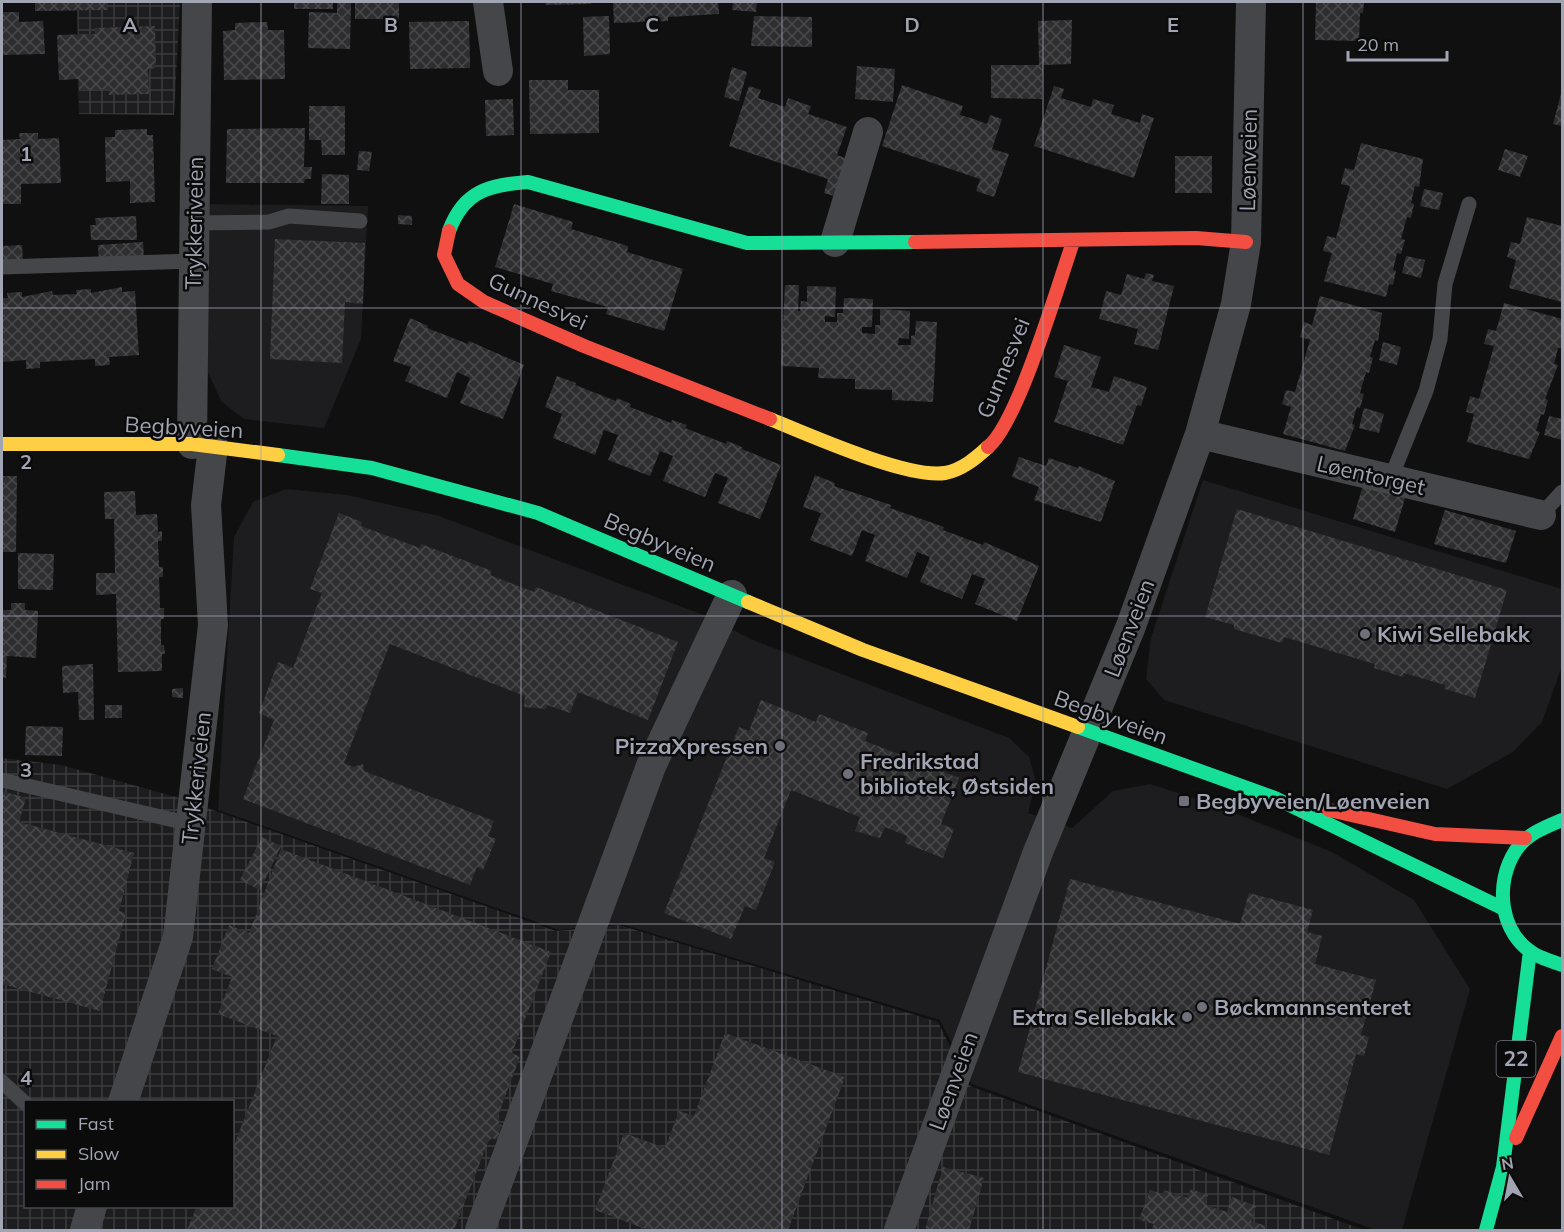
<svg xmlns="http://www.w3.org/2000/svg" width="1564" height="1232" viewBox="0 0 1564 1232" font-family="Mulish,sans-serif">
<defs>
<pattern id="industrial-grid" width="8" height="8" patternUnits="userSpaceOnUse" patternTransform="scale(1.5)"><rect width="8" height="8" fill="#1d1d1f"/><path d="M0 4h8M4 0v8" fill="none" stroke="#3b3b3d"/></pattern>
<pattern id="building-cross-hatch" width="8" height="8" patternUnits="userSpaceOnUse" patternTransform="scale(1.5)"><rect width="8" height="8" fill="#2e2e30"/><path d="M0 0l8 8M0 8l8-8" fill="none" stroke="#49494c"/></pattern>
</defs>
<rect width="100%" height="100%" fill="#101011"/>
<!-- built -->
<path fill="#1d1d1f" d="M205,204L368,206L361,339L324,428L244,419L221,401L208,372Z
M1203,480L1562,589V666L1542,722L1513,752L1447,789L1164,700L1146,679L1151,638Z
M286,489L347,495L439,516L701,614L753,640L1009,738L1029,757L1036,781L1028,813L1072,828L1113,791L1150,784L1215,805L1332,852L1414,900L1470,989L1402,1230H1376L972,1084L940,1020L618,923L559,930L218,810L234,537L253,502Z"/>
<!-- industrial -->
<path fill="url(#industrial-grid)" fill-rule="evenodd" d="M77,2H180L174,115L79,114Z
M2,758L61,765L176,797L556,931L619,925L938,1022L970,1086L1364,1230H2ZM26,1102H232V1206H26Z"/>
<!-- building -->
<path fill="url(#building-cross-hatch)" d="M35,2H108V10L35,11Z
M294,2H333V9H294Z
M355,2H399V19H355Z
M545,2H591V4L546,5Z
M613,2H718L719,14L668,17V21L614,23Z
M733,2H757L756,12L732,10Z
M1316,2H1364L1363,13H1360L1359,41L1315,40Z
M337,3H351L350,49L308,48L309,12L337,13Z
M2,12H19V22L43,21L45,54L2,55Z
M609,16L610,54L584,56L583,17Z
M754,16L812,17V47L751,46Z
M1072,20L1071,64L1043,65L1042,99L991,98V65H1039L1038,21Z
M469,21L470,68L410,69L409,22Z
M267,22L268,30H284L285,79L224,80L223,31L235,30V23Z
M155,26L156,68L148,69L149,94L109,95V89L79,90V79L59,80L57,35L95,34V28Z
M857,66L895,69L893,102L855,99Z
M732,67L747,72L739,101L724,97Z
M529,80H568V90H599V133L530,134Z
M902,85L963,106L960,115L974,119L987,124L990,115L1002,119L992,149L1009,154L994,197L976,191L980,179L882,146Z
M749,86L761,90L758,98L785,107L788,98L799,102L811,106L808,114L847,127L837,155L854,161L841,198L824,193L828,179L729,146Z
M1054,86L1064,89L1061,98L1091,107L1093,99L1114,105L1111,114L1140,123L1142,114L1154,118L1134,178L1034,146Z
M1562,90V126L1553,124Z
M513,99L514,135L486,136L485,100Z
M309,106H345V155H322L321,140H309Z
M305,128L304,167H312L311,179H305L304,183H226L227,129Z
M147,129V135H153L155,202L130,203V181L106,182L105,137H115V130Z
M19,133H38V139L59,138L61,183L21,184V204H3L2,140L20,139Z
M1361,143L1423,159L1419,187L1415,186L1411,203L1414,204L1411,218L1407,217L1401,239L1405,240L1401,254L1397,253L1393,270L1396,271L1393,285L1389,284L1386,297L1324,281L1332,253L1323,251L1327,236L1336,238L1350,186L1341,184L1345,168L1354,170Z
M1505,149L1528,156L1520,177L1498,170Z
M359,151L372,152L369,171L357,170Z
M1175,156H1212V193H1175Z
M322,174L349,175V204H321Z
M1424,189L1443,193L1439,210L1420,206Z
M514,204L573,222L571,229L628,246L627,252L683,269L664,331L606,314L608,307L551,291L553,284L495,267Z
M398,215L412,216V225L398,224Z
M136,216L137,240H91L90,225H96L95,218Z
M1527,217L1562,226V302L1509,288L1516,260L1507,257L1511,242L1520,244Z
M275,239L365,243L363,304L345,302L342,363L270,359Z
M143,242L144,258L99,261L98,245Z
M22,245L23,261L2,262V246Z
M1406,256L1425,260L1421,278L1402,273Z
M1146,273L1154,275L1152,281L1174,286L1158,350L1134,344L1138,329L1099,319L1106,291L1121,295L1127,274L1144,279Z
M785,285H799L798,311H800L801,301L807,302V286L836,287L835,317L825,316V322H837V313H843L844,298L873,299L872,327H862V333L875,334V325H880V309L910,311L909,339L899,338L898,345H911V336L915,335L916,321L937,322L933,402L892,400V390L855,389V379L818,378L819,368L781,366Z
M122,287V292L135,291L139,355L109,357L110,365L95,366V359L40,362V368L26,369V360L2,362V298H8L7,293L22,292V297L52,291L53,295L77,294L76,290L91,289V293Z
M1320,296L1382,313L1378,341L1375,340L1370,357L1373,358L1369,373L1366,372L1360,393L1364,394L1360,408L1357,407L1352,424L1355,425L1345,451L1283,434L1291,407L1282,404L1286,390L1295,392L1310,340L1300,337L1304,322L1312,325Z
M1504,303L1562,319V347L1558,348L1554,364L1558,365L1545,399L1548,400L1544,415L1541,414L1536,431L1540,432L1529,459L1467,442L1474,414L1466,412L1470,396L1479,399L1494,346L1484,344L1488,329L1496,331Z
M410,318L428,326L427,328L468,344L469,341L524,365L503,419L460,403L470,378L457,372L447,398L405,381L411,367L393,361Z
M1383,342L1401,347L1397,365L1379,360Z
M1064,345L1101,357L1091,387L1109,392L1114,376L1147,387L1141,406L1137,405L1123,445L1054,422L1068,381L1054,377Z
M557,376L576,383L575,385L616,401L617,398L631,404L630,407L671,423L672,420L687,425L685,428L726,444L727,441L742,447V449L781,465L760,519L718,503L728,478L715,473L705,497L663,481L673,456L660,451L650,476L608,460L618,435L604,430L595,455L553,438L562,414L545,407Z
M1364,408L1384,414L1379,433L1359,428Z
M1549,416L1562,419V440L1544,435Z
M1019,457L1046,466L1049,458L1078,468L1079,466L1115,481L1101,522L1034,500L1039,487L1012,477Z
M815,475L835,483L834,486L891,505L890,508L944,527L943,530L983,545L984,542L1039,566L1017,621L975,604L985,579L972,574L962,599L920,582L930,557L917,552L907,578L865,561L875,535L862,530L852,556L810,540L821,513L803,507Z
M2,476H17L16,552H2Z
M1363,485L1405,498L1395,532L1353,519Z
M135,491L136,515L157,514L158,532L162,531V541H158L159,567H163V577H159L160,608H164V619H161V645H164L165,654H162V671L118,672L116,594L96,595V573H115L114,519H105L104,492Z
M1237,509L1507,590L1475,698L1445,689V685L1404,673L1403,677L1374,668L1375,664L1284,637L1282,643L1234,629V625L1205,617Z
M1445,510L1516,531L1506,563L1434,544Z
M339,513L362,522L361,526L420,548L421,544L492,571L490,575L534,592L536,587L678,642L648,720L578,692L570,713L547,705L546,709L524,707L525,696L390,644L344,763L353,767L363,764L364,771L494,821L488,836L496,839L483,870L477,867L470,885L243,799L274,720L259,713L278,662L293,668L322,593L310,589Z
M18,553L54,554L53,590L18,589Z
M11,603H25V610L38,611L36,658L7,656L6,678L2,677V610H11Z
M93,664L94,720H79L78,692L63,693L62,666Z
M183,688V698L172,697V689Z
M761,700L816,722L819,714L868,733L865,741L959,778L941,824L954,829L943,858L905,843L907,836L885,827L880,838L855,831L860,817L791,790L764,858L775,862L756,910L745,906L731,939L664,913L739,727L749,731Z
M105,705H122V718H105Z
M26,726L63,727L62,756L25,755Z
M2,791L26,798L19,822L134,853L119,911L126,913L100,1011L2,984Z
M262,837L281,846L260,890L240,880Z
M281,849L551,952L512,1053L520,1057L497,1118H499L498,1124L502,1125L496,1140L492,1138L488,1142L454,1230H187L197,1206H232V1150L277,1036L218,1014L232,977L212,969L229,925L249,933Z
M1070,879L1240,924L1249,893L1313,910L1307,932L1322,936L1315,964L1376,980L1361,1035L1369,1037L1364,1056L1356,1054L1329,1155L1018,1072Z
M725,1033L845,1077L788,1230H648L595,1210L624,1133L665,1148L679,1111L694,1116Z
M943,1167L984,1178L969,1230H925Z
M1191,1189L1208,1195L1205,1205L1227,1212L1232,1197L1256,1206L1251,1221L1266,1226L1265,1230H1151L1154,1224L1139,1220L1150,1190L1162,1194L1164,1190L1187,1198Z"/>
<g fill="none" stroke-linecap="round" stroke-linejoin="round">
<!-- lane -->
<path stroke="#454649" stroke-width="15" d="M194,223L269,222L289,216L360,221
M2,267L194,261
M1390,480L1426,391L1440,339L1445,284L1469,204
M1541,515L1562,492
M2,780L191,824
M2,1082L26,1104"/>
<!-- street -->
<path stroke="#454649" stroke-width="30" d="M488,2L498,71
M835,242L868,132
M1200,434L1541,515
M192,444L197,2
M123,1102L178,937L213,625L206,505L213,446
M85,1230L92,1206
M480,1230L651,766L732,595
M899,1230L1038,852L1131,626L1200,434L1236,304L1246,242L1251,2"/>
<!-- fast -->
<path stroke="#16e098" stroke-width="14" d="M449,231C464,190 490,185 528,182L747,243L915,242
M278,455L372,468L538,513L748,602
M1078,727L1275,798L1502,908
M1562,820C1545,827 1527,834 1516,850C1494,883 1499,934 1536,955C1544,959 1554,962 1562,965
M1486,1230L1503,1167L1530,951"/>
<!-- slow -->
<path stroke="#ffcf43" stroke-width="14" d="M770,419C809,435 908,479 945,473C962,470 976,458 988,447
M2,444H192L278,455
M748,602L863,650L1078,727"/>
<!-- jam -->
<path stroke="#f24e42" stroke-width="14" d="M449,231L444,255L458,284L484,302L584,346L770,419
M915,242L1196,238L1246,242
M988,447C1018,423 1058,285 1073,242
M1329,810L1435,834L1525,838
M1516,1138L1562,1036"/>
</g>
<!-- grid -->
<path fill="none" stroke="#a1a4b2" stroke-width="1.5" stroke-opacity="0.55" d="M261,2V1230M521,2V1230M782,2V1230M1043,2V1230M1303,2V1230M2,308H1562M2,616H1562M2,924H1562"/>
<!-- markers -->
<g fill="#6e707a" stroke="#0b0b0c" stroke-width="2">
<circle cx="1365" cy="634" r="6"/>
<circle cx="780" cy="746" r="6"/>
<circle cx="848" cy="774" r="6"/>
<rect x="1178" y="795" width="12" height="12" rx="3"/>
<circle cx="1202" cy="1007" r="6"/>
<circle cx="1187" cy="1017" r="6"/>
</g>
<g text-anchor="middle" stroke-width="5" stroke-linejoin="round" paint-order="stroke">
<!-- shield labels -->
<rect fill="#0b0b0c" stroke="#747680" stroke-width="1.5" x="1496.5" y="1041" width="39" height="36" rx="4.5"/>
<g font-size="21" font-weight="bold" fill="#a1a4b2">
<text x="1516" y="1066">22</text>
</g>
<!-- street labels -->
<g font-size="22" fill="#a1a4b2" stroke="#0b0b0c">
<text transform="translate(1248 160) rotate(-89)" y="8">Løenveien</text>
<text transform="translate(194 223) rotate(-89)" y="8">Trykkeriveien</text>
<text transform="translate(538 301) rotate(25)" y="8">Gunnesvei</text>
<text transform="translate(1003 368) rotate(-68)" y="8">Gunnesvei</text>
<text transform="translate(184 427) rotate(3)" y="8">Begbyveien</text>
<text transform="translate(1371 475) rotate(13)" y="8">Løentorget</text>
<text transform="translate(660 542) rotate(23)" y="8">Begbyveien</text>
<text transform="translate(1129 628) rotate(-69)" y="8">Løenveien</text>
<text transform="translate(1111 717) rotate(20)" y="8">Begbyveien</text>
<text transform="translate(196 778) rotate(-84)" y="8">Trykkeriveien</text>
<text transform="translate(953 1081) rotate(-70)" y="8">Løenveien</text>
</g>
<!-- poi labels -->
<g font-size="22" font-weight="bold" fill="#a1a4b2" stroke="#0b0b0c" text-anchor="start">
<text x="1377" y="642">Kiwi Sellebakk</text>
<text x="768" y="754" text-anchor="end">PizzaXpressen</text>
<text x="860" y="769">Fredrikstad<tspan x="860" dy="25">bibliotek, Østsiden</tspan></text>
<text x="1196" y="809">Begbyveien/Løenveien</text>
<text x="1214" y="1015">Bøckmannsenteret</text>
<text x="1175" y="1025" text-anchor="end">Extra Sellebakk</text>
</g>
</g>
<g font-size="20" text-anchor="middle" font-weight="bold" fill="#a1a4b2" stroke="#0b0b0c" stroke-width="5" stroke-linejoin="round" paint-order="stroke">
<text x="130" y="32">A</text>
<text x="391" y="32">B</text>
<text x="652" y="32">C</text>
<text x="912" y="32">D</text>
<text x="1173" y="32">E</text>
<text x="26" y="161">1</text>
<text x="26" y="469">2</text>
<text x="26" y="777">3</text>
<text x="26" y="1085">4</text>
</g>
<!-- border -->
<rect width="1564" height="1232" fill="none" stroke="#a1a4b2" stroke-width="6"/>
<!-- legend -->
<rect x="24" y="1100" width="210" height="108" fill="#0b0b0c" stroke="#47484e" stroke-width="1.5"/>
<rect x="36" y="1120" width="30" height="9" fill="#16e098" stroke="#47484e" stroke-width="1.5"/>
<text x="78" y="1130" font-size="18" fill="#a1a4b2">Fast</text>
<rect x="36" y="1150" width="30" height="9" fill="#ffcf43" stroke="#47484e" stroke-width="1.5"/>
<text x="78" y="1160" font-size="18" fill="#a1a4b2">Slow</text>
<rect x="36" y="1180" width="30" height="9" fill="#f24e42" stroke="#47484e" stroke-width="1.5"/>
<text x="78" y="1190" font-size="18" fill="#a1a4b2">Jam</text>
<!-- north arrow -->
<g transform="translate(1510 1178) rotate(350)" stroke="#0b0b0c" stroke-width="4.5" paint-order="stroke">
<path d="M0-4.5L10 22L0 15L-10 22Z" fill="#a1a4b2"/>
<text y="-9" font-size="16" font-weight="bold" text-anchor="middle" fill="#a1a4b2">N</text>
</g>
<!-- scale -->
<path d="M1348 51v9h99v-9" fill="none" stroke="#a1a4b2" stroke-width="3"/>
<text x="1357" y="51" font-size="18" fill="#a1a4b2" stroke="#0b0b0c" stroke-width="4.5" paint-order="stroke">20 m</text>
</svg>
